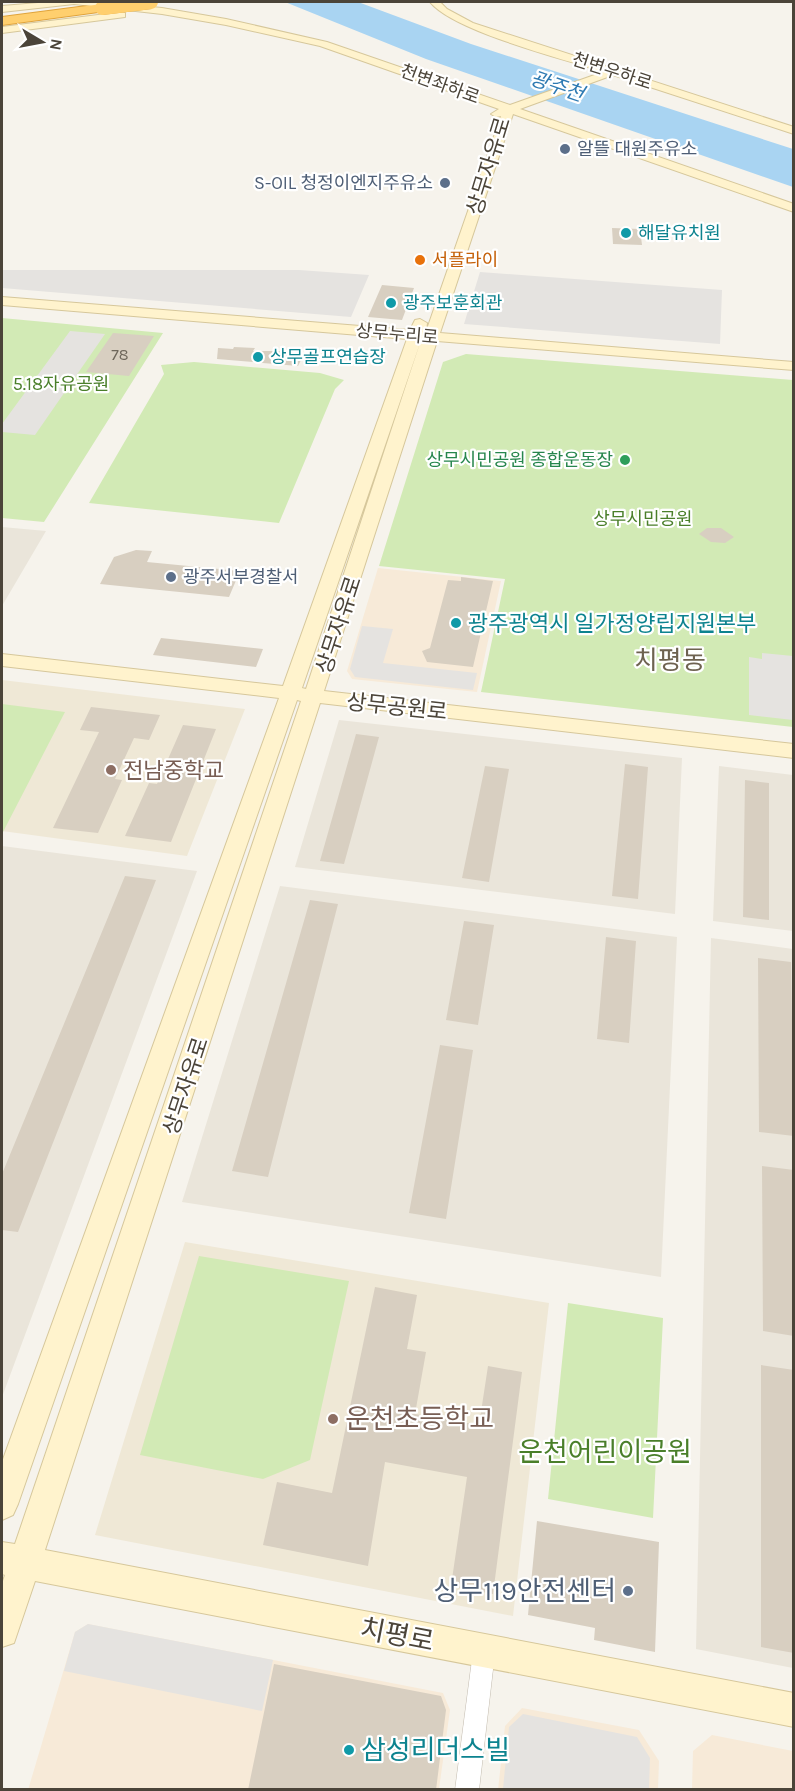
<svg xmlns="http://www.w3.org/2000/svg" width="795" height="1791" viewBox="0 0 795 1791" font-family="Karla,'Noto Sans KR',sans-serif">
<rect width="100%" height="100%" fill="#f6f3ec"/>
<!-- residential -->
<path fill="#eae5da" d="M2,527L46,531L2,606Z
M339,720L682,758L675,914L295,867Z
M719,766L793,775V931L713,921Z
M2,846L197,871L2,1397Z
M280,886L677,937L661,1277L182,1202Z
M711,938L793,949V1668L696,1649Z"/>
<!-- commercial -->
<path fill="#f7ead8" d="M378,568L501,581L477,692L352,679L347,671Z
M88,1624L443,1693L450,1710L439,1789L28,1790L75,1632Z
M522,1708L639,1730L659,1761L658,1789L498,1790L505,1726Z
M712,1735L793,1751V1789H692L693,1751Z"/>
<!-- education -->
<path fill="#efe8d6" d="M2,680L245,709L187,856L2,831Z
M185,1242L549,1303L513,1616L95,1535Z"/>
<!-- green -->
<path fill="#d2eab5" d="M2,318L163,333L44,522L2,518Z
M466,354L793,380V727L481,692L505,579L379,566L443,362Z
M194,362L320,373L344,380L335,389L279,523L89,503L164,374L161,365Z
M2,704L65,712L3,832L2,831Z
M199,1256L349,1281L310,1460L263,1479L140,1455Z
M568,1303L663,1318L653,1518L548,1499Z"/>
<!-- parking -->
<path fill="#e5e3e0" d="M2,270H299L369,275L351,317L2,288Z
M480,272L722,290L720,344L464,324Z
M70,331L105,334L35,435L2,432V424Z
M362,626L393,629L383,663L477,673L473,690L355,677L350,669Z
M762,653L793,656V720L749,715V657L762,659Z
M88,1624L273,1660L262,1711L64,1671L75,1632Z
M523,1714L637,1737L650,1758L649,1789H503L509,1727Z"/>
<!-- water -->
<path fill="#a9d4f2" d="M285,2H358L471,44L793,149V187L426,59Z"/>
<!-- building -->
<path fill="#d8cfc1" d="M612,228L640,229L642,245L613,244Z
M382,285L414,288L402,320L368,317Z
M113,333L154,336L129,376L86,372Z
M234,347L255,348L253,351H289L303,356L298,366L217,359L218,348L233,349Z
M707,528H721L734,537L725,543L711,542L699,534Z
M136,550L152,551L147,562L240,571L229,597L100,584L114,557Z
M461,577L493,581L473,667L427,662L422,651L430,648L448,580L461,581Z
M161,638L263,649L256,667L153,655Z
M91,707L160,715L149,740L134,738L115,779L122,780L98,833L53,828L99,732L80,730Z
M183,725L216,729L171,842L125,836L149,783L157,784Z
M356,734L379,737L344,864L320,861Z
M625,764L648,767L638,899L612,896Z
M485,766L509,769L489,882L462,878Z
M745,780L769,783V920L743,917Z
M125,876L156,880L18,1232L2,1230V1174Z
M310,900L338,904L268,1177L232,1171Z
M464,921L494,925L478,1025L446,1020Z
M606,937L636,941L629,1043L597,1039Z
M758,958L791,962L794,1136L759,1132Z
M440,1045L473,1050L446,1219L409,1213Z
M762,1166L794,1170V1336L763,1331Z
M375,1287L417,1295L407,1349L426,1352L415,1414L479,1425L488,1366L522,1372L493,1594L451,1586L467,1477L385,1462L368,1566L263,1545L277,1482L332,1493Z
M761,1365L794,1370V1653L761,1647Z
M537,1521L659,1542L655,1652L594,1640L595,1628L528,1615Z
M274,1664L441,1696L446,1710L436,1790H248Z"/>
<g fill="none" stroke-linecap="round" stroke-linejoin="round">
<defs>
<path id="street" d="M484,1641L492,1644L495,1652L479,1790H455L473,1652L476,1644Z"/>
<path id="secondary" d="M50,2H98L162,8L226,19L327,42L510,105L603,72C562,58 455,32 430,2H440L447,9L473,23L794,127V134L613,75L520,109L794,204V212L513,114L440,333L794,362V370L437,341L324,691L794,744V758L320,703L45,1550L794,1693V1727L35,1581L14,1643L2,1647V1584L5,1575L2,1574V1542L15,1544L301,701L297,700L18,1504L13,1515L2,1520V1462L279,698L2,666V654L283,686L407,339L2,305V297L410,330L415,320L420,319L427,323L426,332L501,116L496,117L491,114L499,109L320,46L226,25L162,14L74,4L2,12V6ZM421,340L306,689L302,688Z
M122,12L125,13V17L2,33V27Z"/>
<path id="highway" d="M102,4L106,5V11L2,25V17Z"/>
</defs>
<!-- street casing -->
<use href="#street" stroke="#c2bbae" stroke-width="1"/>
<!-- secondary casing -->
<use href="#secondary" stroke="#d6c79b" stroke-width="2"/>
<!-- highway casing -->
<use href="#highway" stroke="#e0a43c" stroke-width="2"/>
<!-- street -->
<use href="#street" fill="#fff" fill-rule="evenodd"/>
<!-- secondary -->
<use href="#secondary" fill="#fff3cd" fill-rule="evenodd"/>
<!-- highway -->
<use href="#highway" fill="#ffcf6e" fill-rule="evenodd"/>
<defs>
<path id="highway-bridge" d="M102,8L151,2"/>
</defs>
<!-- highway-bridge casing -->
<use href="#highway-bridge" stroke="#e0a43c" stroke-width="14" stroke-linecap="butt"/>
<!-- highway-bridge -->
<use href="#highway-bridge" stroke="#ffcf6e" stroke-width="14"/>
</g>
<!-- markers -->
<g fill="#5c6f8a" stroke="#fff" stroke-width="2">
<circle cx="565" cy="149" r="6"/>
<circle cx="445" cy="183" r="6"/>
<circle cx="171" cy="577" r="6"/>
<circle cx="628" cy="1591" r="6"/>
</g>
<g fill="#0f9aa8" stroke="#fff" stroke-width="2">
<circle cx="626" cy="233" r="6"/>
<circle cx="391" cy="303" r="6"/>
<circle cx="258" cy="357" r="6"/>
<circle cx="456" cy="623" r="6"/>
<circle cx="349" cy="1750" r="6"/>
</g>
<circle fill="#e8710a" stroke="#fff" stroke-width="2" cx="420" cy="260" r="6"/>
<circle fill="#2e9e5b" stroke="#fff" stroke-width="2" cx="625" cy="460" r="6"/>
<g fill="#8d6e63" stroke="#fff" stroke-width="2">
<circle cx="111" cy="770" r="6"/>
<circle cx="333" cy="1419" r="6"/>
</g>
<g text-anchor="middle" stroke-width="4.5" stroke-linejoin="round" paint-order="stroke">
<!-- far-number labels -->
<g font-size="16" fill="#6e675b">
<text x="120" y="360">78</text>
</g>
<!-- far-street labels -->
<g font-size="18" fill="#4b4439" stroke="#fff">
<text transform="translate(612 71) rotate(18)" y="6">천변우하로</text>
<text transform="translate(440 84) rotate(20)" y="6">천변좌하로</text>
<text transform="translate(397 334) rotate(5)" y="6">상무누리로</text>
</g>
<!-- far-service labels -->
<g font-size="18" fill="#4e5e75" stroke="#fff" text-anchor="start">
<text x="577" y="155">알뜰 대원주유소</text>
<text x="433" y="189" text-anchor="end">S-OIL 청정이엔지주유소</text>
<text x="183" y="583">광주서부경찰서</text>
</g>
<!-- far-culture labels -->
<g font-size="18" fill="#0d838f" stroke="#fff" text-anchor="start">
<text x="638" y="239">해달유치원</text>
<text x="403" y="309">광주보훈회관</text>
<text x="270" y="363">상무골프연습장</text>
</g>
<!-- far-food labels -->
<g font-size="18" fill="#c56008" stroke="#fff" text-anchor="start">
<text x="432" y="266">서플라이</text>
</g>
<!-- far-park labels -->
<g font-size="18" fill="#4a7f2a" stroke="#fff">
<text x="61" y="390">5.18자유공원</text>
<text x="643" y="525">상무시민공원</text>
</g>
<!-- far-leisure labels -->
<g font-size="18" fill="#27864d" stroke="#fff" text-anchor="end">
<text x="613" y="466">상무시민공원 종합운동장</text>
</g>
<!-- far-water labels -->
<g font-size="20" font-style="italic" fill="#2e7ab2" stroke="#fff">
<text transform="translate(557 86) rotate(19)" y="7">광주천</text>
</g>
<!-- street labels -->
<g font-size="22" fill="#4b4439" stroke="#fff">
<text transform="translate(488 166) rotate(-73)" y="8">상무자유로</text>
<text transform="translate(338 625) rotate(-72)" y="8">상무자유로</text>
<text transform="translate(397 706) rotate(6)" y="8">상무공원로</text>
<text transform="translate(185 1086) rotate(-72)" y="8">상무자유로</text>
</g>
<!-- culture labels -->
<g font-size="22" fill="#0d838f" stroke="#fff" text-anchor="start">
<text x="468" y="631">광주광역시 일가정양립지원본부</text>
</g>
<!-- education labels -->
<g font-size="22" fill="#785e54" stroke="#fff" text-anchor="start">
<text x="123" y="778">전남중학교</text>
</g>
<!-- quarter labels -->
<g font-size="26" fill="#6e6250" stroke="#fff">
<text x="670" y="669">치평동</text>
</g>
<!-- near-education labels -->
<g font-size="27" fill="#785e54" stroke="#fff" text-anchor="start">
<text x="345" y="1428">운천초등학교</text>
</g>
<!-- near-park labels -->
<g font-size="27" fill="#4a7f2a" stroke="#fff">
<text x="605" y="1461">운천어린이공원</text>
</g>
<!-- near-service labels -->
<g font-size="27" fill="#4e5e75" stroke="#fff" text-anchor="end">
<text x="616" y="1600">상무119안전센터</text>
</g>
<!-- near-street labels -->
<g font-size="27" fill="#4b4439" stroke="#fff">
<text transform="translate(397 1635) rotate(11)" y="9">치평로</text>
</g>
<!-- near-culture labels -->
<g font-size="27" fill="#0d838f" stroke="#fff" text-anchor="start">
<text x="361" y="1759">삼성리더스빌</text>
</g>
</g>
<!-- border -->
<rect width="795" height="1791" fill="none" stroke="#4b4439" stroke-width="6"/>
<!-- north arrow -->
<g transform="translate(42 42) rotate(100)" stroke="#ffffff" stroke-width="4.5" paint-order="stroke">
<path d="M0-4.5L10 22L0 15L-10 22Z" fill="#4b4439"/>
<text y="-9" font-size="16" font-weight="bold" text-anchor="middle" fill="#4b4439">N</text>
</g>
</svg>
